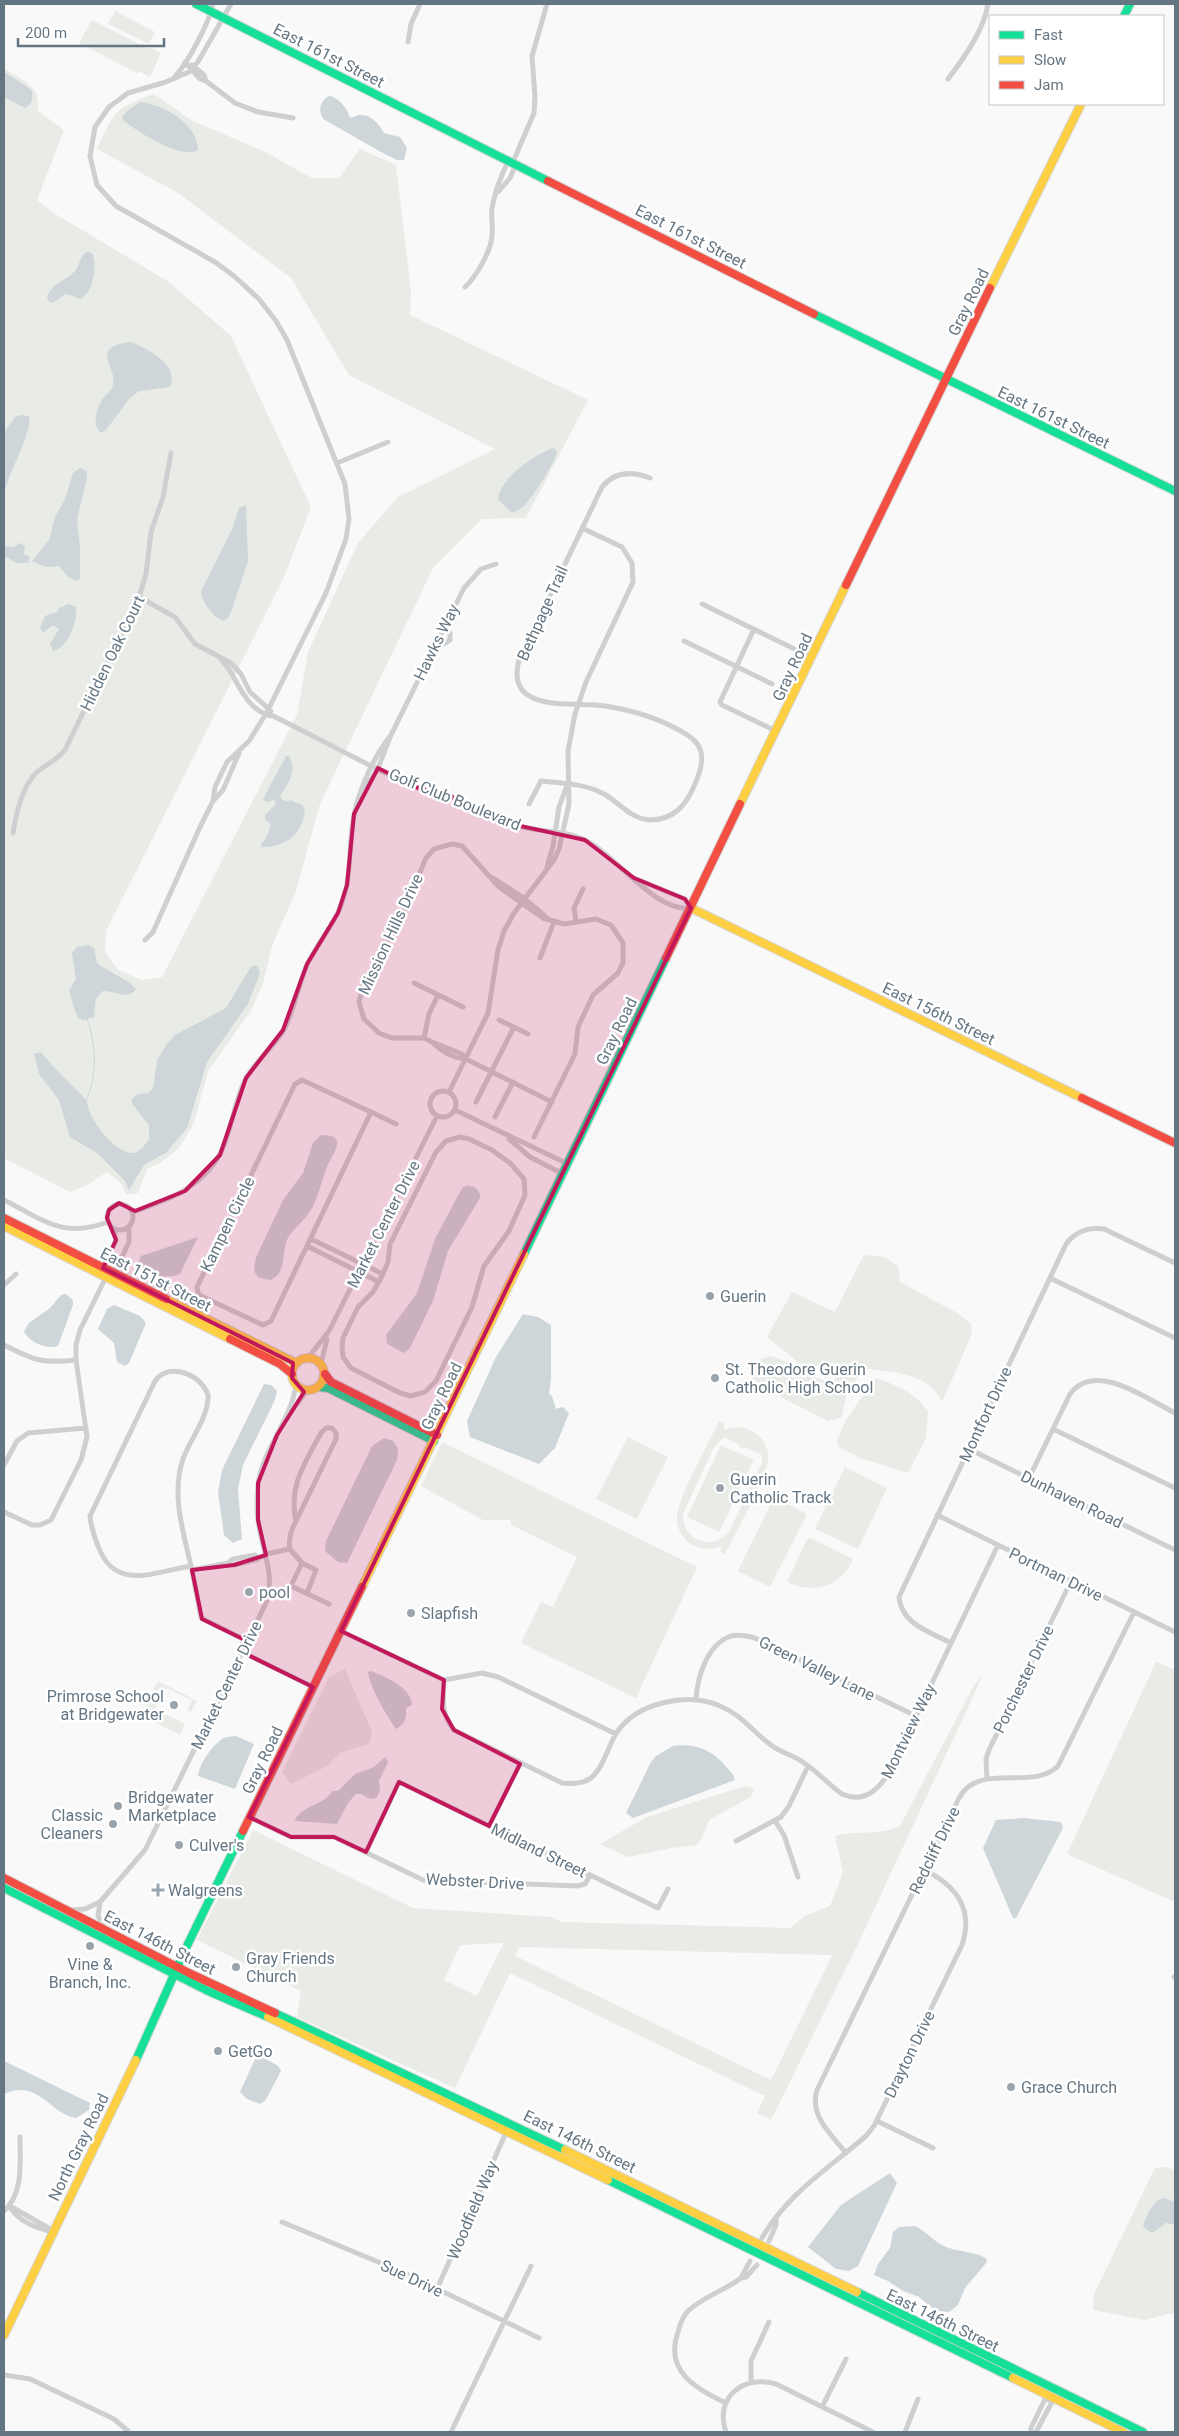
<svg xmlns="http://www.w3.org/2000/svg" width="1179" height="2436" viewBox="0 0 1179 2436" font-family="Roboto,sans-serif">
<rect width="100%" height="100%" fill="#f9f9f9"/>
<!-- green -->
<path fill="#e8ebe6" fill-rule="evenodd" d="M115,11L155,32L149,44L108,24Z
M92,20L149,49L150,47L161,53L150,77L139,71L137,73L79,43Z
M4,68L26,82L37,93L38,111L64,130L37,200L52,212L169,282L231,336L311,507L285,575L106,931L105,952L118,970L142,980L162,977L297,715L308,652L358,543L398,497L495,449L349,375L291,278L178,193L97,149C115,111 114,108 154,94L191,120L265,152L312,178H339L360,149L396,165L411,291L410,315L588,400L526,518L482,519L433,568L320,804L296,891L272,946L263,984L250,1012L208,1071L194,1123L179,1148L160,1163L147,1169L138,1193L126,1195L122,1184L107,1172L89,1184L70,1192L4,1158Z
M864,1255L884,1257L898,1266L900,1282L957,1313L971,1324L972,1334L942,1402C930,1373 891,1372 864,1368L846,1396L842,1417L828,1421L773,1393V1388L752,1379L761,1359L771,1356L807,1370L814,1377L832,1383L838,1373L833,1368L800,1364L767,1337L792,1292L835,1312Z
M875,1378C897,1385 914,1392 928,1411L926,1438L908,1473L860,1458L839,1447L837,1440L846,1420Z
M719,1421L725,1424L723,1430C734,1426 745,1426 755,1433C764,1439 769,1449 768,1460C767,1478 735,1534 725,1554L720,1551L722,1546C711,1550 699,1550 689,1543C681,1536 676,1526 677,1516C678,1497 710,1441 719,1421ZM724,1437L740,1445L739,1447L743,1449L745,1447L762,1455V1462L729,1532C712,1552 682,1540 683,1514L714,1447Z
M628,1437L668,1457L637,1519L596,1499Z
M442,1442L697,1567L636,1698L521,1643L541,1602L553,1607L577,1557L511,1525V1520H483L421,1486Z
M721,1445L754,1460L719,1532L687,1517Z
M845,1467L887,1488L858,1549L815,1529Z
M774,1497L807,1514L770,1587L738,1571Z
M811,1538L853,1559C842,1586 813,1595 787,1582L807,1539Z
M1156,1662L1175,1670V1902L1067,1854Z
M345,1669L372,1732L369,1744L341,1752L327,1766L291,1784L282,1772L329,1677Z
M983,1675L858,1944L771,2120L757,2113L765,2096L510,1973L455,2088L297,2017L301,1991L197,1940L253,1830L413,1908L552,1917L561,1922L790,1928L805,1916L830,1906L843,1872L835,1836C856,1830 881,1836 900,1826L973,1687ZM504,1943L477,1996L444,1980L460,1945ZM519,1947L831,1955L832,1956L771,2080L515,1956Z
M158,1681L197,1701L191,1712L187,1710L192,1700L166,1688L155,1709L185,1724L180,1735L141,1715Z
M745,1786L754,1788L751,1797L709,1820L702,1837L697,1845L672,1848L628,1857L600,1844L647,1817Z
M1166,2167L1175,2170V2202L1166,2198L1153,2204L1145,2220L1159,2227L1171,2222L1175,2225V2314H1168L1145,2320L1093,2310L1094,2294L1155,2168Z"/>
<!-- water -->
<path fill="#ced6d9" d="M4,72L25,85L32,91C34,98 31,105 25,108L4,97Z
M329,96C338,97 348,109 350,118C354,118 358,114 362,115C371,115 381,126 384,133L400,137L407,148L404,160H397L381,152L323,119C318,110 320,101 329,96Z
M141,102C164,105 198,124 198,150C181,160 138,132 124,121L122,117L128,110Z
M87,252L92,253C98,264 93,295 80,299C58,289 67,298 50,303L47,297C51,284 65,281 74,272C80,266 79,256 87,252Z
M130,342C147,348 180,365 170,387L139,391L129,399L106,430L101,433C91,424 97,406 104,397C107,393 112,391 113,385C118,367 88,348 130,342Z
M24,415L29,417C33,429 8,475 4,493V432L16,416Z
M553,448L557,451C556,462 533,496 525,505C522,509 516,511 512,513L498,499C500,478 534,455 553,448Z
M80,468L86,471L87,477L77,520L80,546V578L77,581L68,577L59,566L46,567L32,561L49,540L55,517L65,499L73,473Z
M246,505L248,561L233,606L228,618L223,621C214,618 201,601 201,591L232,529L239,508Z
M21,543L25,546L24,554L30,557L28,563H17L4,556V546L13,547Z
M69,604L76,607C78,621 68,648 53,651L50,644L59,629L53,625L43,633L40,628L45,616L57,612L59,608Z
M286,756H289C298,771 288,784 280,796L283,800L288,802L290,800L302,805L305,810C302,835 286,847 261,847V844L266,838L271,825L265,819V815L276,804L274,800L266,802L263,799Z
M88,945L94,948L97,962L101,966L130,983L136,989C127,1001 115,990 103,991L96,998L94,1017L84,1020L79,1019L75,1011L69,990L76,979L72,953L77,947Z
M257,965L260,973L248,1004L207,1062L187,1128L167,1152L144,1165L129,1190L125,1181L97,1153L70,1137L59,1100L39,1074L34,1054L41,1052C55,1070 73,1086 87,1101C88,1119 113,1151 131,1153C139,1154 145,1145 149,1139V1125L133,1105L131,1100L138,1094L148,1093L153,1088L157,1060L167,1044L175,1035L226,1008L251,967Z
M321,1135C351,1135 331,1155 327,1167C321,1181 319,1196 311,1210C305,1220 295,1227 289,1236C280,1249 289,1273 270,1280L259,1278L255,1273L254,1266L257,1255L283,1200L303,1173L313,1143Z
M466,1186C474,1185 481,1190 480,1198L448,1251L433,1301L410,1348L404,1353L387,1344L386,1335L417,1293L435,1239L462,1188Z
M198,1237L180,1274C168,1279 143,1277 138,1263L141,1256Z
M66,1294L73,1300V1305L58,1346C48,1350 28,1342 24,1331L29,1323L50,1308L61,1295Z
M114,1305L140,1316L146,1323L129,1363L125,1366L117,1362L114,1343L98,1329L107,1309Z
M523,1314L538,1317L551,1325V1378L549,1394L552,1396L556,1409L563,1407L569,1413L555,1448L539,1464L470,1437L467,1421L496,1357Z
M264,1384L271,1385L277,1391L274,1402L243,1465L238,1489L242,1539L233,1543L224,1535L218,1492L222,1470Z
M384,1438L393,1441L398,1448L397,1460L347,1563L338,1562L325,1551L326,1541L372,1446Z
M371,1671C386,1677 411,1687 412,1705L406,1708C406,1719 406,1723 396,1729C387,1716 370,1688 368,1672Z
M236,1736L254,1744L235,1789L198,1776C199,1764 213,1744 224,1738C227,1737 232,1736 236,1736Z
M673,1746C695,1743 713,1750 726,1767C730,1771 734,1774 735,1780L633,1818L626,1813L651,1762L656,1756Z
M385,1757L388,1762L379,1781L380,1791L376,1798L370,1799L361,1794H356L348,1803L337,1824L295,1821C299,1806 326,1805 332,1791H338L355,1774L374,1767Z
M1024,1818L1061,1822L1063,1828L1016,1918H1013L983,1848L996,1820Z
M261,2056L278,2066L281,2071L265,2101L260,2104L247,2099L240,2092L256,2057Z
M4,2061L90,2103L89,2110L76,2118C51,2115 38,2078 4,2094Z
M890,2173L897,2183L858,2266L849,2271L836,2269L808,2247L841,2205Z
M1166,2198L1175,2202V2225L1167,2223L1152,2233L1143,2227C1147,2215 1152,2199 1166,2198Z
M915,2226C926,2231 933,2241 944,2246C957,2252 973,2251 986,2258L987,2262L965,2288L958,2305L949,2312L936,2311L919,2297L903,2291L888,2281L874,2275L878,2264L890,2248L893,2232L899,2227Z"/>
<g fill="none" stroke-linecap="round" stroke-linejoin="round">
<!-- stream -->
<path stroke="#ced6d9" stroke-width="1" d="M86,1100C98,1076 96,1044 87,1019"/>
<defs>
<path id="fast" d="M196,4L548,181
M1124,16L1130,4
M814,314L1175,491
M524,1254L666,958
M319,1387L328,1388L434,1441
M4,1888L208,1991L268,2017
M275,2013L565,2150
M136,2060L185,1950L243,1831
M608,2180L1013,2378
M857,2292L1143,2432"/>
<path id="slow" d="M990,288L1081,104
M740,804L846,585
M691,908L1082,1098
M4,1226L230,1339
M166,1299L296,1363
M292 1374a16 16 0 1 1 32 0a16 16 0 1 1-32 0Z
M362,1587L524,1254
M268,2017L608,2180
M565,2150L857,2292
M4,2335L136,2060
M1013,2378L1123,2432"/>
<path id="jam" d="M548,181L814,314
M846,585L990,288
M666,958L740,804
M1082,1098L1175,1143
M4,1218L166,1299
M230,1339L280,1364L292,1374
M325,1374L331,1382L437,1435
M243,1831L362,1587
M4,1878L189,1973L275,2013"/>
</defs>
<!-- fast casing -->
<use href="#fast" stroke="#d5d6d7" stroke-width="10"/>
<!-- slow casing -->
<use href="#slow" stroke="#d5d6d7" stroke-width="10"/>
<!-- jam casing -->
<use href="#jam" stroke="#d5d6d7" stroke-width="10"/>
<!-- street -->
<path stroke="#cecfd0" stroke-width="5" d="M408,42L411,24L420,4
M185,62L200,79L206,81L235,103L258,112L293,118
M192,65L204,75L206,81
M174,78C189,61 208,25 213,4
M948,79C964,58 984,30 988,4
M513,162L534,113L535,97L532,56L547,4
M499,191L510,178L516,164
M465,287C476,277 491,251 492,236C493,226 491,217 492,208C495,192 501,175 509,160
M337,463L388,442
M139,597L175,617L195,644L231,663L241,674L250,692L271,711
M702,604L811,657
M754,629L720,702L722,705L776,731
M684,641L772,684
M436,643L444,644L450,640V633L444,626
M220,658C223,662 227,666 230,671C241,689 249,712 273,716C321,739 367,766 416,787C428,792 441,792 453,797C471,804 489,816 507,823C532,833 560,828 585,840C616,855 655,913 691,908L685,899L634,878
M365,788L378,768L391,735L464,588L481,569L496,564
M213,801L215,787L227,762L249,741L267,712L326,593L346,539L349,519L345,484L287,340L276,321L259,299L234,276L215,262L116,206L97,185L90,156L95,127L109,107L128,93L166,82L191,71L199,60L231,4
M529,804L541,781C562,783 586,784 604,794C620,803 631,819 650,820C660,820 670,817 678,810C690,800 707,764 700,749C696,739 686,734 677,729C655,717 631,710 605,706C575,701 504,715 519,660L602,487C615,471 632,471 650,478
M13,833C16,814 22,786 37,772C47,764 57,760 65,750L139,597L146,574L151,532L163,497L171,453
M547,867L553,846L559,807L566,788
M493,878L524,898L548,919
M576,922L574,908L583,889
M145,940L153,932L200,827L213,801L223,790L239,753
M540,958L554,922
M414,983L463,1007
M499,1020L528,1034
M424,1038L429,1014L438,995
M432,1042L424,1038H392L379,1033L364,1019L359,1002L363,985L401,918L426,858L434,849L452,844L462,846L499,887L543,918L564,924L596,919L611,925L623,943V963L618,973L593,995L578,1027L575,1054L534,1137
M466,1059L462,1054L432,1042C441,1051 454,1059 466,1059L552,1102
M302,1080L371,1112L271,1321L263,1325L201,1296L198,1293L197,1287L295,1084Z
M430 1104a13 13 0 1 1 26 0a13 13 0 1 1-26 0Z
M449,1092L488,1013L498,950L504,931L514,913L554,860L559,849L569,804L568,751L575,714L586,682L633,582L632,563L622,547L582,528
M476,1102L514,1027
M455,1110L568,1164
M371,1112L396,1124
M495,1117L513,1082
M460,1137L469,1139L492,1150L510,1163L524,1179L525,1195L509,1231L484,1266L472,1307L436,1381L425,1392L411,1396L400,1393L351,1368L343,1357L342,1346L343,1338L358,1307L373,1292L383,1274L388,1262L390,1244L436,1152L446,1141Z
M509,1139L530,1157L563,1174
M4,1200C44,1220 62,1239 108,1222
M107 1217a13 13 0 1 1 26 0a13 13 0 1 1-26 0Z
M133,1212C161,1202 187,1194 208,1171C232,1145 230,1110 245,1080C254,1062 271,1050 282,1033C295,1012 297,987 307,965C318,941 337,922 344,896C351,874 349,850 352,828C355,797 372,759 391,735
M311,1239L383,1274
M307,1246L379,1282
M103,1268L116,1240L114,1229
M114,1274L129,1242V1227
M1050,1278L1175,1338
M4,1285L16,1274
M4,1345C34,1360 41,1364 76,1360
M308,1358L329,1331L437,1116
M321,1364L327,1339
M289,1414L307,1391
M1053,1429L1175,1488
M969,1449L1175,1550
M4,1465L17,1441L28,1433L86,1428
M1029,1478L1070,1394C1095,1360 1147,1399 1175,1413
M4,1512L32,1525H40L51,1520L81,1460L87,1437L76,1360V1345L80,1330L106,1277
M937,1515L1175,1632
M290,1549C288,1539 291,1530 296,1521L336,1439V1433L332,1428H326L321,1433C305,1463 288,1486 296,1521
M290,1549L302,1563L291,1586L329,1604
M228,1563L233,1559L255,1555L258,1557
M302,1563L316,1570L307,1593
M191,1566C154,1572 115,1592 98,1546C94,1536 91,1527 90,1516L155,1381C169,1361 202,1375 208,1395C209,1417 190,1439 183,1459C171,1494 183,1531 191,1566L192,1570L201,1618L247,1641
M192,1570L228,1563L234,1565L256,1560L266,1554L290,1549
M341,1631L444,1680L482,1673L498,1677L616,1734
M951,1643C930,1632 901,1624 899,1597L1066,1244C1076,1231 1088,1227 1104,1229L1175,1263
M242,1652L313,1687
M444,1680C443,1700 441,1714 454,1730L562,1783C572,1784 583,1784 591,1778C604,1767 608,1746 617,1732C638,1702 688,1692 720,1706C742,1715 753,1732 771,1745C781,1753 794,1755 804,1763C818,1772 829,1785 842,1794C865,1804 879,1789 890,1771L998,1545
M696,1700C697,1678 707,1644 731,1636C739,1634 748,1636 755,1638L916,1716
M987,1779L986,1759L989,1750L1071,1581
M249,1817L291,1837H334L423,1880L577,1886L585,1884L590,1875
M775,1821L784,1835L798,1877
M489,1826L520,1764
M736,1841L781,1817L789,1806L808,1766
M366,1852L399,1782L658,1908L668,1889
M100,1903L98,1916L104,1927
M71,1910L85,1909L100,1902L145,1850L266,1603C276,1574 261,1548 258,1520C256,1509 257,1496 258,1485C262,1450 291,1421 296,1385
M1174,1977H1175
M877,2121L933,2148
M846,2153C831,2134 809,2116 817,2090L959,1798C979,1761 1032,1792 1058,1766L1134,1612
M9,2206C19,2222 36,2228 53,2232
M10,2206L52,2230
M4,2211C24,2193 20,2161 20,2137
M282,2222L400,2271L539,2338
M762,2238C787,2194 829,2168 866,2136L874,2126L962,1945C974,1909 956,1885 924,1870
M769,2241L776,2225V2219
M750,2261L741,2278L746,2277L757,2265
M437,2289L507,2130
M4,2375L30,2379L114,2419L128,2431
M751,2381V2361L769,2322
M726,2403C696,2389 664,2371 678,2332C680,2324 683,2316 688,2311C704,2296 724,2291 741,2278
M822,2407L846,2359
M451,2432L531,2266
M726,2432C714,2398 743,2374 776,2384L873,2432
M905,2432L918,2399
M1031,2432V2428L1045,2399L1049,2400
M1036,2432L1052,2402L1049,2400L1050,2396"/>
<!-- fast -->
<use href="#fast" stroke="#16e098" stroke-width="8"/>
<!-- slow -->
<use href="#slow" stroke="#ffcf43" stroke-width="8"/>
<!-- jam -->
<use href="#jam" stroke="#f24e42" stroke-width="8"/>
</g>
<!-- marked area -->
<path fill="#c2185b" fill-opacity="0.2" stroke="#c2185b" stroke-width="4" stroke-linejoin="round" d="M378,768L418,788L450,796L507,823L585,840L634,878L685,899L691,908L341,1631L444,1680L442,1709L454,1730L520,1764L489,1826L399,1782L366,1852L334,1837H291L249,1817L313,1687L242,1652L247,1641L202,1619L192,1570L234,1565L266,1555L258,1520V1483L277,1435L304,1392L292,1378L293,1363L103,1268L116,1240L107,1218L109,1210L119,1203L135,1211L185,1191L220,1155L246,1078L283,1030L307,964L338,913L347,885L354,814Z"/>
<!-- markers -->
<g fill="#99a4ac" stroke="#fff" stroke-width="2">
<circle cx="710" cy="1296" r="5"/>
<circle cx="715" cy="1378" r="5"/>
<circle cx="720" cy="1488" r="5"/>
<circle cx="249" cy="1592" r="5"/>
<circle cx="411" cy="1613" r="5"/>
<circle cx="174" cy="1705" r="5"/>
<circle cx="118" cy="1806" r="5"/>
<circle cx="113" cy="1824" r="5"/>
<circle cx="179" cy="1845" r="5"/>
<path d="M155.5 1882.5h5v5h5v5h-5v5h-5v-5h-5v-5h5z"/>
<circle cx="90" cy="1946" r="5"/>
<circle cx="236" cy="1967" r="5"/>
<circle cx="218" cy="2051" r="5"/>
<circle cx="1011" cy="2087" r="5"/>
</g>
<g text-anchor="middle" stroke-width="5" stroke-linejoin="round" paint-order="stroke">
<!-- street labels -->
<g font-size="16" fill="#657683" stroke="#fff">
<text transform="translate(329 55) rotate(27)" y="6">East 161st Street</text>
<text transform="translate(691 236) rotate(27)" y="6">East 161st Street</text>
<text transform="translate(968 302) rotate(-64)" y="6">Gray Road</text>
<text transform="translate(1054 417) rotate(26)" y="6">East 161st Street</text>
<text transform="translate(542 613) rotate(-66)" y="6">Bethpage Trail</text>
<text transform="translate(436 642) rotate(-64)" y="6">Hawks Way</text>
<text transform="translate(112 653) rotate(-64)" y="6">Hidden Oak Court</text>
<text transform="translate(792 667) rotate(-65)" y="6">Gray Road</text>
<text transform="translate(455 799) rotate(22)" y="6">Golf Club Boulevard</text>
<text transform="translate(390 934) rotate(-65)" y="6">Mission Hills Drive</text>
<text transform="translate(939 1013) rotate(26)" y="6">East 156th Street</text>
<text transform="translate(616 1031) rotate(-64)" y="6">Gray Road</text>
<text transform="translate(227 1224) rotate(-64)" y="6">Kampen Circle</text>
<text transform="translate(383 1224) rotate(-63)" y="6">Market Center Drive</text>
<text transform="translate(156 1279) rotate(27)" y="6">East 151st Street</text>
<text transform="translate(441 1396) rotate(-64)" y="6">Gray Road</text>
<text transform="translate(985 1414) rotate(-65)" y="6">Montfort Drive</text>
<text transform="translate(1072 1499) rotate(26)" y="6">Dunhaven Road</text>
<text transform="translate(1056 1574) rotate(26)" y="6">Portman Drive</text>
<text transform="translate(817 1668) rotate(26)" y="6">Green Valley Lane</text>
<text transform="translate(1023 1679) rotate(-64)" y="6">Porchester Drive</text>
<text transform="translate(226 1685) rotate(-64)" y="6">Market Center Drive</text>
<text transform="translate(908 1731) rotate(-64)" y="6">Montview Way</text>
<text transform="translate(262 1760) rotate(-64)" y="6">Gray Road</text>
<text transform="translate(539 1850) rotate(26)" y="6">Midland Street</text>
<text transform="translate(934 1850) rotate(-64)" y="6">Redcliff Drive</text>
<text transform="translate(475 1881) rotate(3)" y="6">Webster Drive</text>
<text transform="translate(160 1942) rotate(27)" y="6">East 146th Street</text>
<text transform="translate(909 2054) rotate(-64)" y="6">Drayton Drive</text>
<text transform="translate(580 2141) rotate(26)" y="6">East 146th Street</text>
<text transform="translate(78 2147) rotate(-64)" y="6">North Gray Road</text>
<text transform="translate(472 2210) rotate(-67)" y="6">Woodfield Way</text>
<text transform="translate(412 2278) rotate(25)" y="6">Sue Drive</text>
<text transform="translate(943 2320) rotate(26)" y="6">East 146th Street</text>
</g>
<!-- poi labels -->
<g font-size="16" fill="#657683" stroke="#fff" text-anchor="start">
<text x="720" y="1302">Guerin</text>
<text x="725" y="1375">St. Theodore Guerin<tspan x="725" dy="18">Catholic High School</tspan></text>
<text x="730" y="1485">Guerin<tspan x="730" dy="18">Catholic Track</tspan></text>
<text x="259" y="1598">pool</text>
<text x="421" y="1619">Slapfish</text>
<text x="164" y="1702" text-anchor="end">Primrose School<tspan x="164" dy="18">at Bridgewater</tspan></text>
<text x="128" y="1803">Bridgewater<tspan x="128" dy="18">Marketplace</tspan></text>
<text x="103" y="1821" text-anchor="end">Classic<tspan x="103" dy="18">Cleaners</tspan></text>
<text x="189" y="1851">Culver's</text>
<text x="168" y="1896">Walgreens</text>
<text x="246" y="1964">Gray Friends<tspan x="246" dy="18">Church</tspan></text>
<text x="90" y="1970" text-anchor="middle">Vine &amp;<tspan x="90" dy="18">Branch, Inc.</tspan></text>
<text x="228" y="2057">GetGo</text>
<text x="1021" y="2093">Grace Church</text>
</g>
</g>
<!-- border -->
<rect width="1179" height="2436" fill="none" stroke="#657683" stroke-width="10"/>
<!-- legend -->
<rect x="989" y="15" width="175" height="90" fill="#ffffff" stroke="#c1c8cd"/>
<rect x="999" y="31" width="25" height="8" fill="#16e098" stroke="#c1c8cd"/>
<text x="1034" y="40" font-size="15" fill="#657683">Fast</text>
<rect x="999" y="56" width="25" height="8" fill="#ffcf43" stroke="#c1c8cd"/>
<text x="1034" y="65" font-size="15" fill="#657683">Slow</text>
<rect x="999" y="81" width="25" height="8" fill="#f24e42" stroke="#c1c8cd"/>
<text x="1034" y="90" font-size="15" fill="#657683">Jam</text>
<!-- scale -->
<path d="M18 38v8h146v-8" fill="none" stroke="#657683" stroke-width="2.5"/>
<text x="25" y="38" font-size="15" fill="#657683" stroke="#ffffff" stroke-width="4" paint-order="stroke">200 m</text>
</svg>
